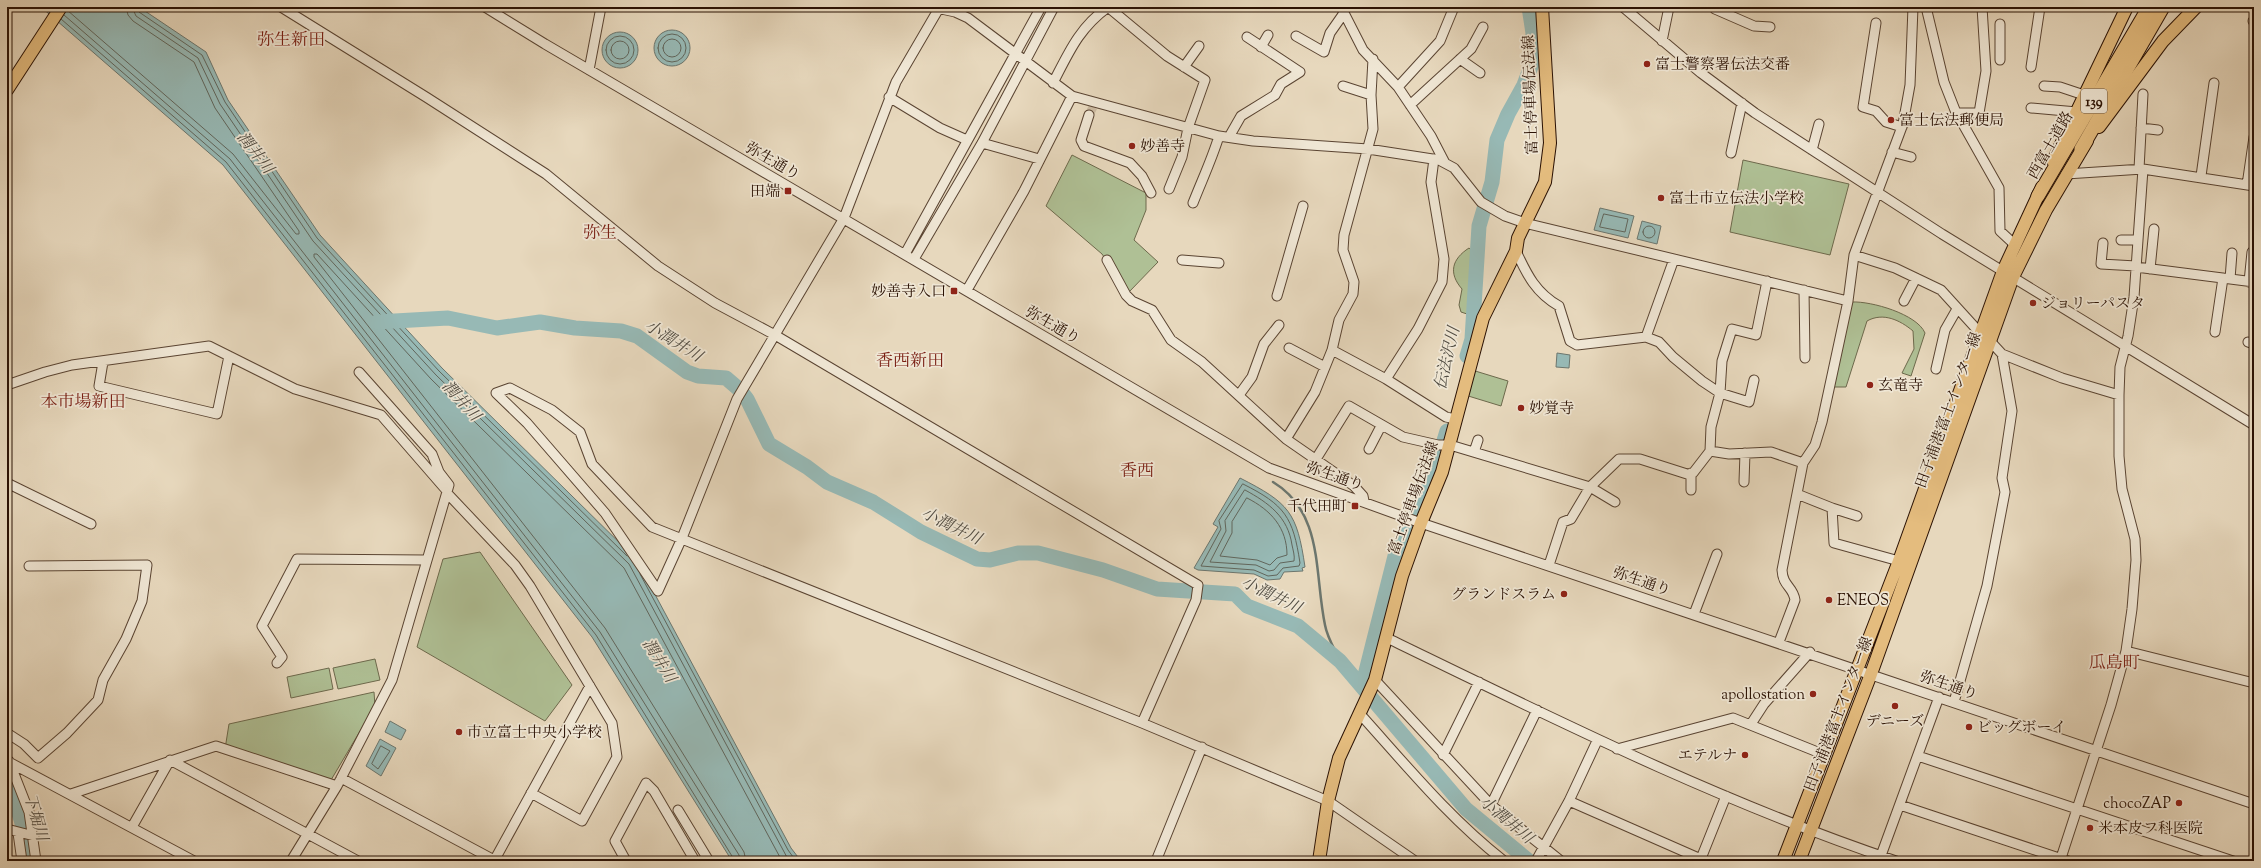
<svg xmlns="http://www.w3.org/2000/svg" width="2261" height="868" viewBox="0 0 2261 868" font-family="'Sorts Mill Goudy','Noto Serif JP',serif">
<rect width="100%" height="100%" fill="#e7d8bd"/>
<filter id="stains"><feTurbulence type="fractalNoise" baseFrequency=".005" numOctaves="4"/><feColorMatrix values="0 0 0 0 .2 0 0 0 0 .09 0 0 0 0 .02 0 0 0 .5 -.17"/></filter>
<radialGradient id="worn" r=".72"><stop offset=".6" stop-color="#630" stop-opacity="0"/><stop offset="1" stop-color="#630" stop-opacity=".3"/></radialGradient>
<!-- green -->
<path fill="#afc095" stroke="#6d694c" d="M1072,155L1146,193V210L1134,240L1158,262L1129,292L1102,254L1046,206Z
M1743,160L1849,184L1830,255L1730,232Z
M1469,248L1479,257L1481,294L1473,316L1461,312L1459,305L1462,289C1448,273 1452,259 1469,248Z
M1852,302C1871,301 1917,314 1925,333L1911,376L1902,373L1914,349L1913,331C1900,320 1883,312 1867,321L1846,387H1834Z
M1472,370L1508,381L1501,406L1465,395Z
M480,552L572,685L545,721L417,647L443,559Z
M375,659L380,680L338,689L333,668Z
M329,668L333,689L291,698L287,677Z
M374,692L375,706L331,780L225,749L229,724Z"/>
<!-- water -->
<path fill="#97b9b5" stroke="#6c766e" d="M41,7H139L206,52L228,100L320,235L442,368L636,559L791,848L801,861H732L592,637L223,165Z
M654 48a18 18 0 1 1 36 0a18 18 0 1 1-36 0Z
M602 50a18 18 0 1 1 36 0a18 18 0 1 1-36 0Z
M1600,208L1634,216L1628,238L1594,230Z
M1642,221L1661,226L1657,244L1637,239Z
M1557,353L1570,355L1569,368L1556,367Z
M1240,478C1289,503 1297,512 1305,567L1302,568L1303,571L1284,572L1280,579L1267,580L1254,574L1198,570L1194,568L1218,527L1213,524Z
M390,721L406,730L401,740L385,732Z
M380,739L396,748L381,776L366,766Z"/>
<g fill="none" stroke-linecap="round" stroke-linejoin="round">
<!-- shore -->
<path stroke="#61665c" stroke-width="1" d="M132,7L136,16L198,58L220,104L313,241L436,375L629,564L789,861
M137,7L139,12L202,55L225,102L317,238L439,371L627,556
M67,10L233,154L296,234H299V231L215,108L194,62L133,21L128,15L126,7
M64,15L230,159L600,632L739,855L740,861
M61,19L226,162L596,635L735,861
M658 48a14 14 0 1 1 28 0a14 14 0 1 1-28 0Z
M606 50a14 14 0 1 1 28 0a14 14 0 1 1-28 0Z
M663 48a9 9 0 1 1 18 0a9 9 0 1 1-18 0Z
M611 50a9 9 0 1 1 18 0a9 9 0 1 1-18 0Z
M1604,214L1628,219L1625,232L1600,227Z
M1643 232a6 6 0 1 1 12 0a6 6 0 1 1-12 0Z
M1243,484C1285,505 1293,517 1300,563L1299,566L1283,568L1277,575L1268,576L1254,570L1201,566L1221,529L1219,521Z
M1245,490C1269,503 1288,517 1292,545C1293,550 1295,556 1294,561L1280,563L1274,570L1269,571L1256,565L1210,562L1226,531L1225,521Z
M1247,498C1271,510 1287,528 1287,555L1277,558L1270,565L1257,560L1220,556L1232,533V522Z
M640,574L788,850L796,861
M381,746L390,751L378,769L372,764Z
M746,861L744,852L605,628L314,257V254H317L431,379L624,568L782,861"/>
<!-- stream -->
<path stroke="#6c766e" stroke-width="2.5" d="M1273,482C1324,513 1314,573 1325,625C1327,637 1335,650 1340,661"/>
<!-- river -->
<path stroke="#97b9b5" stroke-width="15" d="M377,322L448,318L497,328L540,322L575,328L621,331L637,336L687,372L698,376L726,378L740,390L747,399L769,444L807,467L827,482L873,502L921,532L977,559L990,560L1018,553H1038L1103,570L1157,589L1235,594L1247,606L1298,626L1340,661L1466,809L1529,861
M1467,356L1472,339L1479,226L1492,182L1497,140L1508,114L1524,85L1532,64L1533,33L1529,7
M1362,687L1395,556L1432,480L1447,431
M7,783C19,808 26,833 30,861"/>
<!-- minor-tunnel -->
<path stroke="#cbbaa1" stroke-width="9" stroke-dasharray="9 4.5" stroke-linecap="butt" d="M1089,115L1093,107"/>
<defs>
<path id="minor" d="M281,7L426,97L546,174L658,266L715,303L775,335L1198,585L1196,600L1142,723
M485,7L545,44L1269,468L1421,523L2254,804
M932,7L955,12L968,18L1072,96L1219,136L1253,141L1368,149L1439,160L1454,168L1481,202L1505,216L1525,223L1848,301
M1108,7L1167,56L1205,80L1188,128L1182,157L1169,189
M1341,7L1363,50L1398,87L1431,136L1445,163
M1623,7L1701,73L1755,113L1942,234L2254,425
M1715,7V9L1754,26L1770,27
M1926,7L1944,82L1955,110L1999,188L2000,231L2014,244
M2253,21H2254
M1876,23L1863,107L1876,111L1886,122L1902,127
M2000,24V60
M1296,36L1324,52L1330,33L1344,13
M1662,41L1669,7
M1261,47L1268,35
M1460,59L1480,73
M1184,67L1199,46
M2031,67L2040,7
M589,70L601,7
M1053,83C1069,52 1079,28 1108,7
M1343,86L1371,95
M2044,86L2060,87L2084,95
M1398,87L1440,41L1454,7
M889,97L940,128L967,140
M1410,105L1471,49L1483,27
M2031,108L2077,112
M1957,113H1979L1986,71L1982,7
M1089,115L1081,140L1084,146L1130,163L1142,176L1151,193
M2141,128L2158,130
M1229,137L1241,116L1275,95L1281,84L1300,72L1247,37
M982,143L1039,159
M1812,150L1819,124
M1892,152L1911,157
M1731,153L1742,103
M2139,169L2143,94
M2066,174L2143,169L2254,186
M2201,176L2214,83
M2247,185L2254,137
M1193,203C1202,180 1212,159 1219,136
M2121,240H2138
M2103,243L2101,264L2136,266
M1516,251C1527,275 1536,293 1559,306L1570,341L1577,345L1646,337L1659,342L1673,357L1702,381L1720,393L1711,427L1710,451L1729,454L1771,452L1803,463
M905,254L1041,7
M1854,255L1895,268L1941,290L1981,334
M914,259L982,143L1054,7
M1107,260L1126,295L1132,301L1152,310L1171,340L1202,362L1286,439L1354,486L1363,496L1364,501
M1182,260L1219,263
M2136,267L2254,282
M2150,269L2154,229
M2230,279L2232,253
M2249,282L2252,252
M967,290L1024,191L1072,96
M1804,290L1805,358
M1277,296L1303,206
M1904,301L1916,278
M2215,332L2223,278
M1646,337L1674,259
M2248,342L2254,344
M1289,348L1325,367
M1332,350L1386,379L1446,417L1455,419
M2002,354L2062,378L2119,395
M103,362L99,386L217,414L229,356
M1936,369L1945,330L1957,309
M1386,379L1418,329L1442,282L1444,259L1431,182L1434,159
M1754,380L1749,402L1720,393L1722,361L1732,329L1756,335L1767,281
M7,385L45,372L72,365L209,346L295,389L381,415L447,491
M1239,395L1252,377L1264,344L1279,325
M1286,439L1315,392L1332,350L1339,320L1353,294L1354,282L1343,250L1344,235L1373,129L1371,95L1373,59
M1369,449L1381,426
M1474,452L1478,440
M1316,459L1349,406L1403,437L1438,445H1450L1590,487L1619,459H1640L1687,474L1693,473L1710,451
M1744,482L1745,453
M7,483L91,524
M1691,490V473
M447,493L515,565L530,586L612,723L617,757L582,821L531,793
M1797,494L1832,508L1834,543L1899,561
M1832,508L1857,516
M1549,565L1563,522L1571,519L1590,487L1615,502
M658,591L605,513L527,423L496,393L510,388L552,410L580,432L592,464L652,527L1142,723L1328,801L1415,861
M658,591L682,538L737,399L844,218L896,82L938,10
M1694,614L1717,554
M1387,638C1554,719 1720,802 1896,861
M1779,642L1795,600C1793,586 1783,587 1782,570L1803,463L1815,445L1822,422L1848,301L1854,255L1903,124L1910,85L1913,7
M2126,651L2254,683
M277,663L282,657L262,626L297,559L426,560
M1375,680L1491,805L1561,861
M1954,702L1987,586L2005,492L2002,478L2012,411L2002,354L1990,341
M1360,714C1406,765 1449,818 1504,861
M1751,724L1764,704L1810,652
M7,733L24,744L38,758L67,733L98,700L103,680L126,639L142,601L147,565L29,566
M1617,749L1733,718L1825,755
M1443,755L1479,682
M1918,756L2233,861
M7,761L194,861
M9,761L29,812L36,861
M341,778L496,861
M71,794L216,746L337,786
M1569,801L1701,859
M1491,805L1537,710
M1900,805L2068,861
M678,810L709,861
M132,827L170,760L358,861
M7,829L34,836
M18,833L22,861
M291,861L337,786L392,680L449,485L439,472L432,454L359,372
M494,861L590,686
M626,861L615,841L646,783L654,791L695,861
M1156,861L1202,747
M1536,861L1569,801L1597,741
M1700,861L1726,796
M1879,861L1939,697
M2060,861L2111,705L2126,651L2132,609L2136,560L2135,539L2122,489L2119,456V395L2120,367L2128,336L2134,297L2143,169"/>
<path id="major" d="M7,90L61,7
M2099,127L2163,41L2196,7
M2053,161L2127,7
M1319,861L1328,801L1339,758L1375,680L1402,576L1421,523L1442,472L1483,318L1516,251L1518,238L1545,182L1550,143L1542,7
M1783,861L1899,561L2003,271L2042,187
M1799,861L1871,674L2013,277L2046,210L2087,141"/>
<path id="highway" d="M2081,149L2163,7
M2038,196L2149,7"/>
</defs>
<!-- minor casing -->
<use href="#minor" stroke="#5a4432" stroke-width="11"/>
<!-- major casing -->
<use href="#major" stroke="#2b1204" stroke-width="14"/>
<!-- highway casing -->
<use href="#highway" stroke="#2b1204" stroke-width="15"/>
<!-- minor -->
<use href="#minor" stroke="#efe6d4" stroke-width="9"/>
<!-- major -->
<use href="#major" stroke="#e4bc7e" stroke-width="12"/>
<!-- highway -->
<use href="#highway" stroke="#e4bc7e" stroke-width="13"/>
</g>
<!-- markers -->
<g fill="#8f2418" stroke="#efe6d4" stroke-width="1.5">
<circle cx="1647" cy="64" r="4"/>
<circle cx="1891" cy="120" r="4"/>
<circle cx="1132" cy="146" r="4"/>
<rect x="784" y="187" width="8" height="8" rx="2"/>
<circle cx="1661" cy="198" r="4"/>
<rect x="950" y="287" width="8" height="8" rx="2"/>
<circle cx="2033" cy="303" r="4"/>
<circle cx="1870" cy="385" r="4"/>
<circle cx="1521" cy="408" r="4"/>
<rect x="1351" y="502" width="8" height="8" rx="2"/>
<circle cx="1564" cy="594" r="4"/>
<circle cx="1829" cy="600" r="4"/>
<circle cx="1813" cy="694" r="4"/>
<circle cx="1895" cy="706" r="4"/>
<circle cx="1969" cy="727" r="4"/>
<circle cx="459" cy="732" r="4"/>
<circle cx="1745" cy="755" r="4"/>
<circle cx="2179" cy="803" r="4"/>
<circle cx="2090" cy="828" r="4"/>
</g>
<g text-anchor="middle" stroke-width="3.5" stroke-linejoin="round" paint-order="stroke">
<!-- shield labels -->
<rect fill="#efe6d4" stroke="#665242" stroke-width="1" x="2081" y="89" width="26" height="24" rx="3"/>
<g font-size="14" font-weight="bold" fill="#2b1204">
<text x="2094" y="106">139</text>
</g>
<!-- poi labels -->
<g font-size="15" fill="#2b1204" stroke="#efe6d4" text-anchor="start">
<text x="1655" y="69">富士警察署伝法交番</text>
<text x="1899" y="125">富士伝法郵便局</text>
<text x="1140" y="151">妙善寺</text>
<text x="780" y="196" text-anchor="end">田端</text>
<text x="1669" y="203">富士市立伝法小学校</text>
<text x="946" y="296" text-anchor="end">妙善寺入口</text>
<text x="2041" y="308">ジョリーパスタ</text>
<text x="1878" y="390">玄竜寺</text>
<text x="1529" y="413">妙覚寺</text>
<text x="1347" y="511" text-anchor="end">千代田町</text>
<text x="1556" y="599" text-anchor="end">グランドスラム</text>
<text x="1837" y="605">ENEOS</text>
<text x="1805" y="699" text-anchor="end">apollostation</text>
<text x="1895" y="726" text-anchor="middle">デニーズ</text>
<text x="1977" y="732">ビッグボーイ</text>
<text x="467" y="737">市立富士中央小学校</text>
<text x="1737" y="760" text-anchor="end">エテルナ</text>
<text x="2171" y="808" text-anchor="end">chocoZAP</text>
<text x="2098" y="833">米本皮フ科医院</text>
</g>
<!-- street labels -->
<g font-size="15" fill="#2b1204" stroke="#efe6d4">
<text transform="translate(1530 95) rotate(-92)" y="5">富士停車場伝法線</text>
<text transform="translate(2050 145) rotate(-60)" y="5">西富士道路</text>
<text transform="translate(773 161) rotate(30)" y="5">弥生通り</text>
<text transform="translate(1053 325) rotate(30)" y="5">弥生通り</text>
<text transform="translate(1948 410) rotate(-70)" y="5">田子浦港富士インター線</text>
<text transform="translate(1335 476) rotate(19)" y="5">弥生通り</text>
<text transform="translate(1413 498) rotate(-70)" y="5">富士停車場伝法線</text>
<text transform="translate(1642 581) rotate(19)" y="5">弥生通り</text>
<text transform="translate(1949 685) rotate(19)" y="5">弥生通り</text>
<text transform="translate(1838 714) rotate(-69)" y="5">田子浦港富士インター線</text>
</g>
<!-- water labels -->
<g font-size="16" font-style="italic" fill="#514c42" stroke="#efe6d4">
<text transform="translate(256 152) rotate(52)" y="6">潤井川</text>
<text transform="translate(674 340) rotate(32)" y="6">小潤井川</text>
<text transform="translate(1446 358) rotate(-77)" y="6">伝法沢川</text>
<text transform="translate(462 400) rotate(48)" y="6">潤井川</text>
<text transform="translate(952 525) rotate(26)" y="6">小潤井川</text>
<text transform="translate(1272 594) rotate(26)" y="6">小潤井川</text>
<text transform="translate(660 660) rotate(58)" y="6">潤井川</text>
<text transform="translate(37 817) rotate(74)" y="6">下堀川</text>
<text transform="translate(1507 819) rotate(40)" y="6">小潤井川</text>
</g>
<!-- quarter labels -->
<g font-size="17" fill="#7a1f14" stroke="#efe6d4">
<text x="291" y="45">弥生新田</text>
<text x="600" y="238">弥生</text>
<text x="910" y="366">香西新田</text>
<text x="83" y="407">本市場新田</text>
<text x="1137" y="476">香西</text>
<text x="2114" y="668">瓜島町</text>
</g>
</g>
<!-- margin -->
<rect width="2261" height="868" fill="none" stroke="#e7d8bd" stroke-width="24"/>
<rect x="8" y="8" width="2245" height="852" fill="none" stroke="#2b1204" stroke-width="2"/>
<rect x="12" y="12" width="2237" height="844" fill="none" stroke="#2b1204"/>
<rect width="100%" height="100%" filter="url(#stains)"/>
<rect width="100%" height="100%" fill="url(#worn)"/>
</svg>
